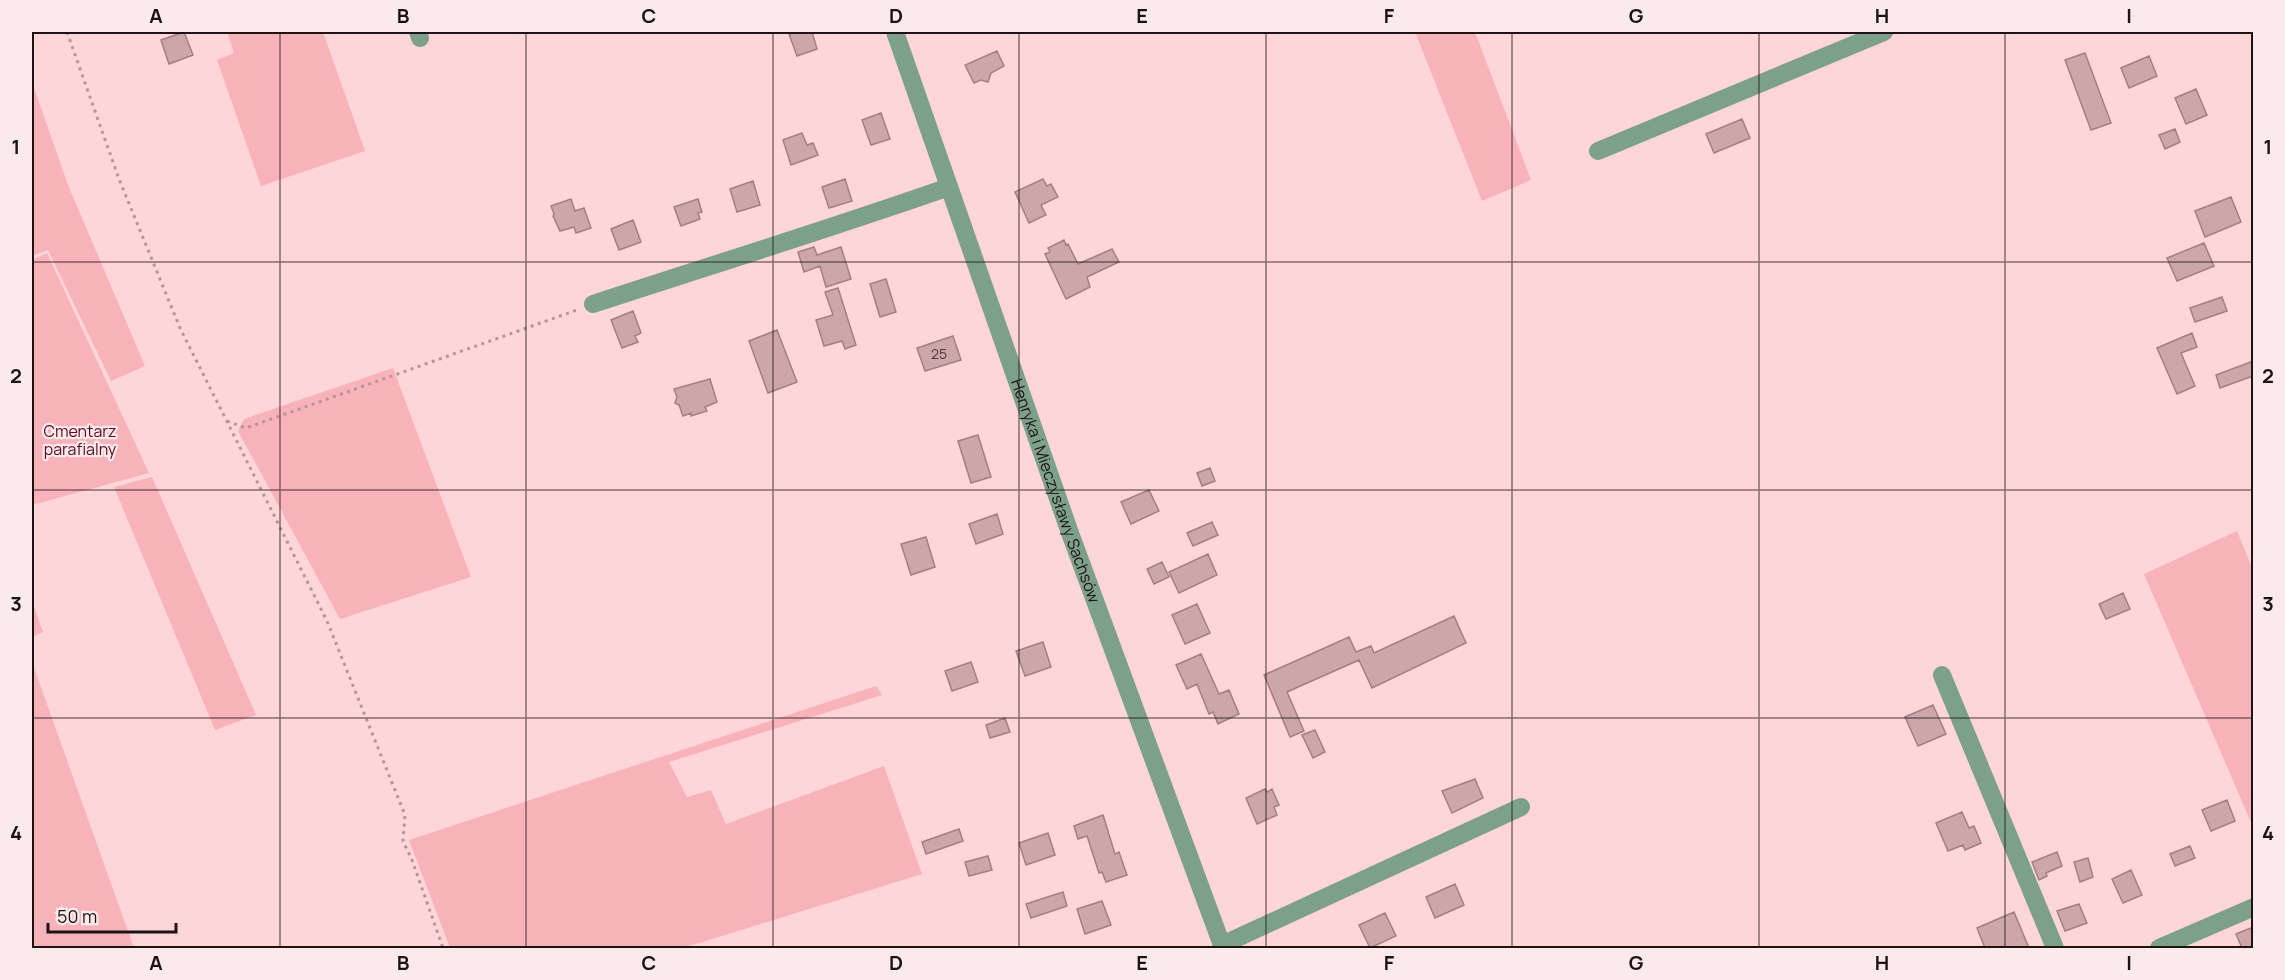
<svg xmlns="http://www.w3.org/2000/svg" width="2285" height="980" viewBox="0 0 2285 980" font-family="Manrope,sans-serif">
<rect width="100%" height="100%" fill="#fed6da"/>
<!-- green -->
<path fill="#f8b2ba" d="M227,32H323L365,151L261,186L217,60L234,53Z
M1415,32H1475L1531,180L1482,201Z
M32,82L68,185L145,366L111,381L48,250L32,256Z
M47,253L149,473L32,505V260Z
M393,368L471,577L340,619L238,431L244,419Z
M152,477L256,715L215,730L114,487Z
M2237,531L2253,570V827L2144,574Z
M32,601L43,632L32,637Z
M32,662L134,948H32Z
M876,686L882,695L669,762L687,797L711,790L726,824L884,766L922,874L683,948H450L409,840Z"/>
<!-- building -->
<path fill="#cda6aa" stroke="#a37e82" stroke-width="1.5" d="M184,32L193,55L169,64L161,40Z
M796,32H812L817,49L797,56L789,34Z
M997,51L1004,66L991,73L988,82L981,80L974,83L965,65Z
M2085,53L2111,123L2091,130L2065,60Z
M2149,56L2157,76L2129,88L2121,68Z
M2196,89L2207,115L2186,124L2175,98Z
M881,113L890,139L871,145L862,120Z
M1742,119L1750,138L1714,153L1706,134Z
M2175,129L2180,142L2165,149L2159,135Z
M802,133L807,145L813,143L818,155L791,165L783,140Z
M845,179L852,201L829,208L822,187Z
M1043,179L1047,186L1051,184L1058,197L1041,205L1046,215L1029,223L1015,192Z
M753,181L760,205L737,212L730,189Z
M2231,197L2241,222L2205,237L2195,211Z
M571,199L575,211L584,208L591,228L576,233L574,227L560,231L553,216L554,214L551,206Z
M698,199L702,212L698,213L700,219L681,226L674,207Z
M633,220L641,242L619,250L611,229Z
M1064,240L1066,245L1068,244L1078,264L1112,249L1119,262L1087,277L1090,287L1066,299L1045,254L1050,252L1048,248Z
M2204,243L2214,266L2177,281L2167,258Z
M814,247L817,255L841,247L851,279L826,287L820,266L804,272L798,252Z
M886,279L896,312L880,317L870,284Z
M838,288L856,345L845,349L842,341L824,346L816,320L833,315L825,292Z
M2222,297L2227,311L2195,322L2190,308Z
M633,311L641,333L635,336L638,342L622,348L611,320Z
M777,330L797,382L768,393L749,341Z
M2192,333L2197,347L2181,353L2195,386L2177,394L2157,348Z
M953,336L961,360L925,371L917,348Z
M2253,361V376L2220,388L2216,375Z
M710,379L717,402L705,407L707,411L691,416V413L683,416L679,405L675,403L677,397L674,389Z
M978,435L991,477L971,483L958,441Z
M1210,468L1215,481L1202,486L1197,473Z
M1149,490L1159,511L1131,524L1121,502Z
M997,514L1003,534L976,544L969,524Z
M1212,522L1218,535L1193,546L1187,533Z
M926,537L935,567L911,575L901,544Z
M1208,554L1217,575L1179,593L1169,572Z
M1162,562L1169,577L1154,584L1147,569Z
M2123,593L2130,609L2106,619L2099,604Z
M1197,604L1210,633L1185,644L1172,615Z
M1454,616L1466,643L1372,688L1359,660L1287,692L1304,731L1290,737L1264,675L1349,637L1356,652L1371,646L1374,653Z
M1043,642L1051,667L1025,676L1016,651Z
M1201,654L1219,694L1229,690L1239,714L1218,724L1213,712L1209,714L1197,684L1187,689L1176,665Z
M971,662L978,682L952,691L945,671Z
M1933,705L1946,734L1918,746L1905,717Z
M1005,718L1010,732L990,738L986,725Z
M1315,730L1325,752L1313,758L1302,735Z
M1475,779L1483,798L1452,813L1442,791Z
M1265,789L1267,792L1272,789L1279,805L1274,807L1277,815L1257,824L1246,798Z
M2227,800L2235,821L2211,831L2202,810Z
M1962,812L1969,828L1974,826L1981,843L1965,850L1963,845L1948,851L1936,823Z
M1103,815L1115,854L1119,852L1127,875L1106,882L1102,872L1099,873L1087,836L1078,839L1074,826Z
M959,829L963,841L926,854L922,842Z
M1048,833L1055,855L1026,865L1019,843Z
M2190,846L2195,858L2175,866L2170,854Z
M2057,852L2062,866L2046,873L2047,876L2039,880L2032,862Z
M988,856L992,870L969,876L965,862Z
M2088,858L2093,877L2080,882L2074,862Z
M2131,870L2142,895L2123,903L2112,879Z
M1455,884L1464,905L1435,918L1426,897Z
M1063,892L1067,906L1031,918L1026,904Z
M1102,901L1111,925L1085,934L1077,909Z
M2079,904L2087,923L2065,931L2057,911Z
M2014,912L2029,948H1985L1977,928Z
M1385,913L1396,936L1370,948L1359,925Z
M2253,927V948H2242L2236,934Z"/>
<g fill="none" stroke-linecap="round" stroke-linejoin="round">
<!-- path -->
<path stroke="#b49598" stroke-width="3" stroke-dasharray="3 4.5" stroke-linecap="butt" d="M67,32L119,179L180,328L327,621L405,815L403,841L412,860L443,948
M2252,32L2254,35
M227,421L246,428L577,310"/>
<!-- minor -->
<g stroke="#7da08a" stroke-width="18">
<path d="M418,32L420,38"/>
<path id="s1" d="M895,32L1070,533L1223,948"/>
<path d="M1598,151L1884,32"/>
<path d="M593,304C712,265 832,228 949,187"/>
<path d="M1942,675L2055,948"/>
<path d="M1222,945L1521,807"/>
<path d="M2159,948L2254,907"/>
</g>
</g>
<!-- grid -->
<path fill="none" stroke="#1f1213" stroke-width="1.5" stroke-opacity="0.55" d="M280,32V948M526,32V948M773,32V948M1019,32V948M1266,32V948M1512,32V948M1759,32V948M2005,32V948M32,262H2254M32,490H2254M32,718H2254"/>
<g text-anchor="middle" stroke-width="4.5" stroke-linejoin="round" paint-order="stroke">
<!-- number labels -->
<g font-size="14" fill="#4a3739">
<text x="939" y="359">25</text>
</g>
<!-- park labels -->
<g font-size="16" fill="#5c0921" stroke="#fbeaec">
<text x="80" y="437">Cmentarz<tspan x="80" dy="18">parafialny</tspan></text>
</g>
<!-- street labels -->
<g font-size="16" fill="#1f1213" stroke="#fbeaec">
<text dy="6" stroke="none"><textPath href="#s1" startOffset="486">Henryka i Mieczysławy Sachsów</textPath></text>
</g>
</g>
<!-- border -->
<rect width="2285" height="980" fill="none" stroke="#fbeaec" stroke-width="66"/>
<!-- scale -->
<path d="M48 923v9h128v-9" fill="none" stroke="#1f1213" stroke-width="3"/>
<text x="57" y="923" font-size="18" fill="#1f1213" stroke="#fbeaec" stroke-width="4.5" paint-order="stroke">50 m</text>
<rect x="33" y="33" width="2219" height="914" fill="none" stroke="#1f1213" stroke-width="2"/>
<g font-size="20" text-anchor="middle" font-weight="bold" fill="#1f1213">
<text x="156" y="23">A</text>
<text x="403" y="23">B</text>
<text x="649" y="23">C</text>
<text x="896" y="23">D</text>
<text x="1142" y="23">E</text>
<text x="1389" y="23">F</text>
<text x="1636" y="23">G</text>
<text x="1882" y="23">H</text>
<text x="2129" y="23">I</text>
<text x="16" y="154">1</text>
<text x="2268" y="154">1</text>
<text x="16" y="383">2</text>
<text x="2268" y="383">2</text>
<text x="16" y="611">3</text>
<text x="2268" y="611">3</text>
<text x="16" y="840">4</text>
<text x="2268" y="840">4</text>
<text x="156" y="970">A</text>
<text x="403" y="970">B</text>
<text x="649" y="970">C</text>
<text x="896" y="970">D</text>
<text x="1142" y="970">E</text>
<text x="1389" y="970">F</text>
<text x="1636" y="970">G</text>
<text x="1882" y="970">H</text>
<text x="2129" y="970">I</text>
</g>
</svg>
